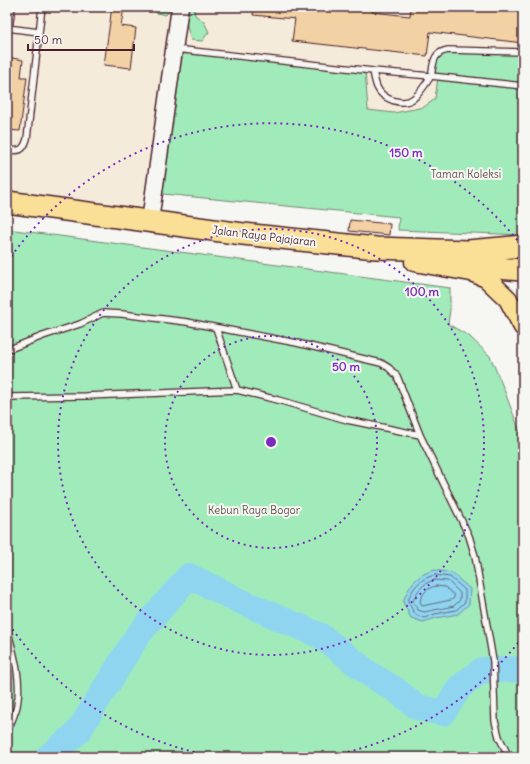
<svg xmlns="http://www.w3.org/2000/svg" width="530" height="764" viewBox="0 0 530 764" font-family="Delius,sans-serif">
<rect width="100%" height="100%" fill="#f6f6f2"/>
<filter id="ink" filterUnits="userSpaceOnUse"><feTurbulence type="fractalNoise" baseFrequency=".025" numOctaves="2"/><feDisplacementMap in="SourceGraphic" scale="8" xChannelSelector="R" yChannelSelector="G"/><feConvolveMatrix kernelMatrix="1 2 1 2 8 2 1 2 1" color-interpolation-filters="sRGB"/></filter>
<g filter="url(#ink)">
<!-- built -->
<path fill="#f5ebdb" d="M7,7H523V235L398,230L399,217L153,193L150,221L7,202Z"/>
<!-- green -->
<path fill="#a1ebba" stroke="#768572" d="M154,7H172L166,15L156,13Z
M182,7H194L195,15L204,22L209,32L202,41L191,40C187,29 186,18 182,7Z
M175,49L365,70L368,110L394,113L424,107L435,99L438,77L431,76L435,58L442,51L523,52V235L398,230L399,217L153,193Z
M7,229L450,288V310L448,324L469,336L490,356L503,387L523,440V757H7Z"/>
<!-- water -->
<path fill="#8fd5f0" stroke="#738ca1" d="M435,570L452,573L470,589L469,604L458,614L436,618L423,622L411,618L403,602C409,585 417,574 435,570Z"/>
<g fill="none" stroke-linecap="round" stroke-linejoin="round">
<!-- shore -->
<path stroke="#66687a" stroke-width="1" d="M435,575L450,577L465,590V602L456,610L435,614L424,618L415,614L408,602C411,588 421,578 435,575Z
M435,580L448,581L460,593V600L454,606L424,612L418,610L413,602C416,591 424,582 435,580Z
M436,586L445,587L454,595V598L451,600L422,606L420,601C422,594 428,587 436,586Z"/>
<!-- river -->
<path stroke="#8fd5f0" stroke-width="26" d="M48,757L78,732L138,635L189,576L240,601L321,636L371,675L396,690L417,707L443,713L460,687L482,670L523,669"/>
</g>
<!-- building -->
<path fill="#f2d2a4" stroke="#4a1f2b" d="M112,7H124L121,26L136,28L131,68L104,65Z
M254,7H321L345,10V7H373L372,12L410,16L411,7H523V43L430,32L427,56L292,41L295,19L253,15Z
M7,57L23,60L21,77H27L20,131L7,130Z
M350,220L390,224L389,235L349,231Z"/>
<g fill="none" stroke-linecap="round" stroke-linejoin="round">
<defs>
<path id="lane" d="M7,28L39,32
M9,29L12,7
M175,49L373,71L431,76C434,63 432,53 448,50L523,52
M373,71C374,76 375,82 377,87C382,99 402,107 414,98C421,92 426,84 431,76L523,86
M7,150C19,151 23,152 27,139L42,7
M216,328L237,390
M7,350L43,336L80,324L103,313L122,314L187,322L297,343L381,363L389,368L397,376L420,435
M7,397L86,396L237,390L278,400L347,420L420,435L469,536L475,556L493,661L495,721L499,737L509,757
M7,629C14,654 22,680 17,706C15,715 10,724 7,733"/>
<path id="secondary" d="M150,221L180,7"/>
<path id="primary" d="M414,262L471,272L486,278L508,299L523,327"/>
<path id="highway" d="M7,202L243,234L376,248L468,251L523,246
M434,263L521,270"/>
</defs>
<!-- lane casing -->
<use href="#lane" stroke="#4a1f2b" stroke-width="8"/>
<!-- secondary casing -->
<use href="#secondary" stroke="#4a1f2b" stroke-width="19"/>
<!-- primary casing -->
<use href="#primary" stroke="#4a1f2b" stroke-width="21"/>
<!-- highway casing -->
<use href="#highway" stroke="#4a1f2b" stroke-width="24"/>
<!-- lane -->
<use href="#lane" stroke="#f6f6f2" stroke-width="5.5"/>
<!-- secondary -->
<use href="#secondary" stroke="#f6f6f2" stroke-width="16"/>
<!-- primary -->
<use href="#primary" stroke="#fadf96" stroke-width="18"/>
<!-- highway -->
<use href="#highway" stroke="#fadf96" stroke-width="21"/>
</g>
</g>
<!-- distance rings -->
<g fill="none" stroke="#7b2cbf" stroke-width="2" stroke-dasharray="2 4">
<circle cx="271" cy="442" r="106"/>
<circle cx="271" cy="442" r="213"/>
<path d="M522 638A319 319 0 0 1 324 757M218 757A319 319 0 0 1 8 623M8 261A319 319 0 0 1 522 246"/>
</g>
<g text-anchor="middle" stroke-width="4" stroke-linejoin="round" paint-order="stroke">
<!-- park labels -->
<g font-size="11" fill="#60524f" stroke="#f6f6f2">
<text x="466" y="178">Taman Koleksi</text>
<text x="254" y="514">Kebun Raya Bogor</text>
</g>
<!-- street labels -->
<g font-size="11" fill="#4a1f2b" stroke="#f6f6f2">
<text transform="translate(264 236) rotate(7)" y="4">Jalan Raya Pajajaran</text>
</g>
</g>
<circle cx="271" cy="442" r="6" fill="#7b2cbf" stroke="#f6f6f2" stroke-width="2"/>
<g font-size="12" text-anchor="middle" font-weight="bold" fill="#7b2cbf" stroke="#f6f6f2" stroke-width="4" stroke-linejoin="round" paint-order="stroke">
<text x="406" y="157">150 m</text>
<text x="422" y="296">100 m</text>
<text x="346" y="371">50 m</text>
</g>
<!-- margin -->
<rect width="530" height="764" fill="none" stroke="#f6f6f2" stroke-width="24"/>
<rect x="12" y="12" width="506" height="740" fill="none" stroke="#4a1f2b" stroke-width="1.5" filter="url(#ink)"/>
<!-- scale -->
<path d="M28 44v6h106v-6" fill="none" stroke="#4a1f2b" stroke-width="2"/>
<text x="34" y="44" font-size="12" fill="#4a1f2b" stroke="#f6f6f2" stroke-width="3" paint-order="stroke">50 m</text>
</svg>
